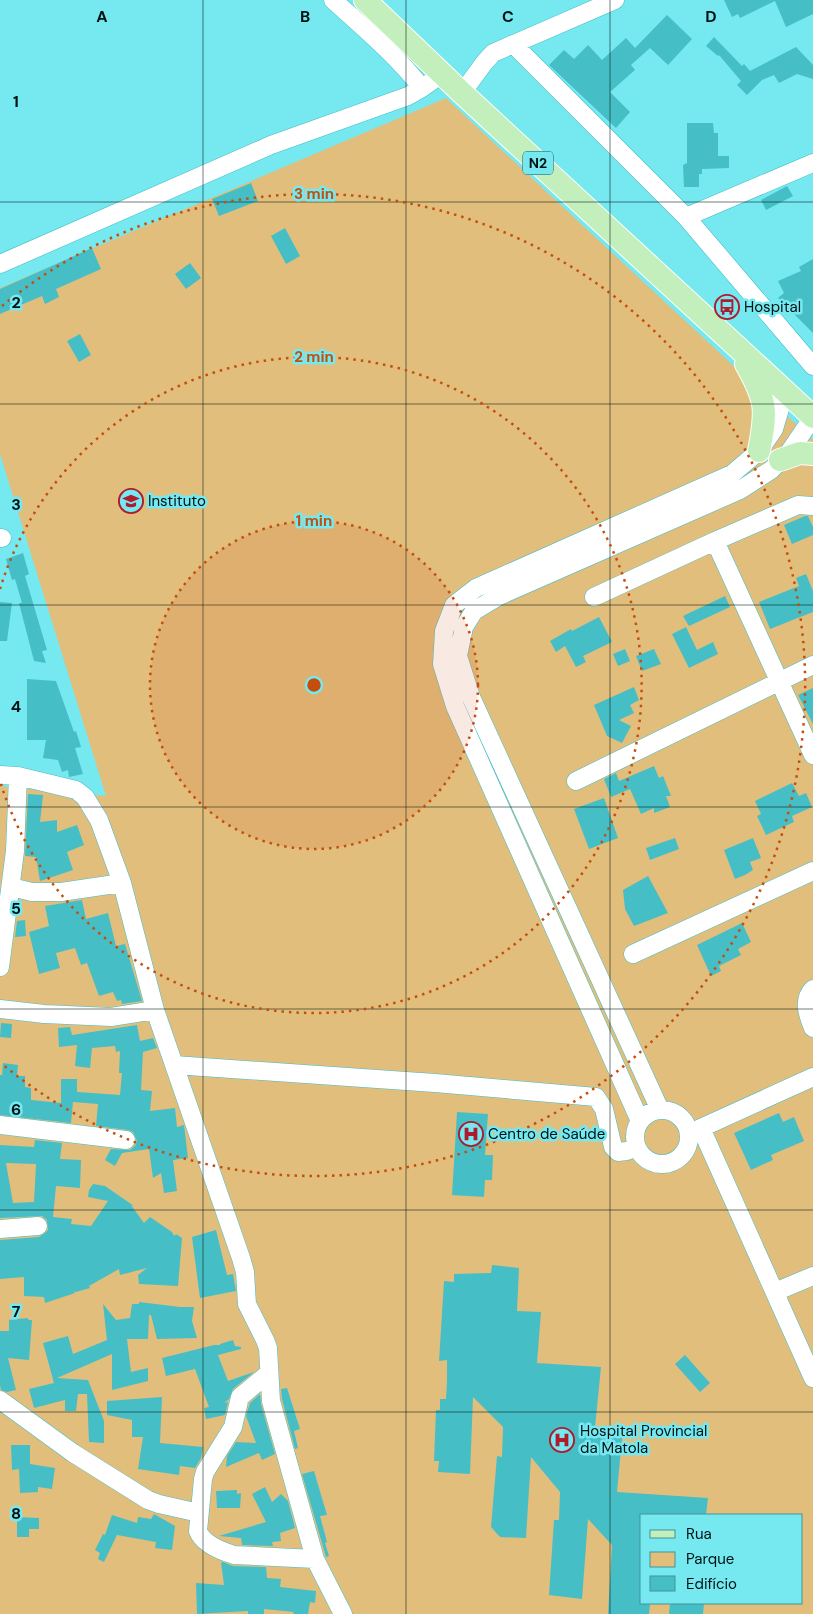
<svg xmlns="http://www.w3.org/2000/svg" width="813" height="1614" viewBox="0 0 813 1614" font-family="'DM Sans',sans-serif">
<rect width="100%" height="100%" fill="#75e8f0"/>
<!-- green -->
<path fill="#e2be7d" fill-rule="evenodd" d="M446,98L813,440V1614H0V786L106,796L0,454V288ZM642,1515H802V1603H642Z"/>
<!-- building -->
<path fill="#46bec6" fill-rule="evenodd" d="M724,0H813V14L786,27L775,1L740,18L738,14L732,17Z
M667,15L692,39L668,65L650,48L631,65L635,70L610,92L630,112L616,128L549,65L564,50L574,59L588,45L602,60L626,38L635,48Z
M714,37L742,66L744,64L750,71L796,47L813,65V79L797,74L779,83L774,75L762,80L747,95L737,85L741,81L719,55L718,56L706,46Z
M687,123H713L714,133H718V156H729V168L702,169V174H699V187H684L683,165L687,163Z
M251,183L258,201L219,216L212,199Z
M787,186L793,196L766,210L761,200Z
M285,228L300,256L286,264L271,236Z
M92,248L101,269L56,289L59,297L45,304L42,296L0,314V289Z
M813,259V333L778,298L784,293L778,281L801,271L799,267Z
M190,263L201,278L186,289L175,274Z
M80,334L91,355L79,362L67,341Z
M805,516H808L813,527V535L792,544L784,525Z
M23,553L29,574L25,576L47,650L42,651L46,663L34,661L19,603H22L15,579L12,580L6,559Z
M806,574L813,591V612L770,629L759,602L799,586L796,578Z
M725,596L730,607L689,626L683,616Z
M0,602L12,603L7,641H0Z
M599,617L612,642L583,656L586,662L576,667L565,646L556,652L550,641L571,629L572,631Z
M686,627L697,650L713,642L718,654L689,668L672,634Z
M625,649L630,661L618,666L613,654Z
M654,649L661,664L642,671L636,656Z
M27,679L56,681L74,732L76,731L81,747L75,748L83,774L69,777L68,770L62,772L58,760L43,758L46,740H27Z
M634,687L639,700L630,705L634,713L619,720L631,726L622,743L607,736L594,705Z
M813,688V724L798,695Z
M654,766L659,778L663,776L671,796H666L670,807L654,813V808L641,814L630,789L611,797L604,779L616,773L619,781Z
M792,783L799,796L806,793L812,807L792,816L794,822L766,835L757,816L761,814L755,801Z
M28,794L43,795L40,822L57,820V832L77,825L84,845L67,852L73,870L40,881L36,857L25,856Z
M604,798L618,838L589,849L574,809Z
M675,838L679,849L650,860L646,848Z
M753,838L761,858L750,862L753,870L745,875L735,879L724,850Z
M648,876L668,913L634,926L625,909L623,890Z
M82,900L86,919L108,913L116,946L125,944L142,1001L122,1004L121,1000L117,1001L113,992L99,996L87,963L81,965L75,948L56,953L60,968L39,974L29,932L49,926L45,906Z
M25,920L26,936L15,937L17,921Z
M742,923L751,942L738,949L741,955L719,966L721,971L711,976L697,945Z
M1,1023L12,1024L11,1038L0,1037Z
M137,1025L140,1041L153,1038L157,1048L143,1052L141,1090L152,1091L150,1111L175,1108L177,1127L184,1125L188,1158L173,1160L177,1191L164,1193L161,1173L153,1178L149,1149L122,1153L115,1166L105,1160L111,1149L130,1150L135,1146L137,1141L133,1132L128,1130L96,1126L98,1104L73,1102L71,1123L0,1115V1075H2L3,1063L18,1065L17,1076H25V1087L31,1088V1100L61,1103V1079H77V1092L120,1095L122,1073H119L120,1051L116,1052L115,1046L92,1048L90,1068L75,1066L77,1045L59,1047L58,1028L70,1027L72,1035Z
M457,1112L488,1114L485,1155H493L492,1180H485L484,1197L452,1195Z
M779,1113L783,1122L794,1117L804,1141L771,1155L773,1160L751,1170L734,1133Z
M35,1140L62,1143L60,1159L81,1160L80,1188L56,1186L53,1217L72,1219L71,1224L91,1226L108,1201L88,1197L89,1190L93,1184L105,1186L134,1206L131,1205L144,1223L150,1217L172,1232L174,1236L176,1234L182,1238L178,1286L139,1284L138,1275L147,1268L120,1275L119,1269L89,1286L90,1288L76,1292L74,1291L75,1293L45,1303L44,1297L24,1296V1277L0,1279V1240L39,1237L44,1234L48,1230L47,1220L42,1216L0,1218V1145L34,1147ZM6,1163L36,1164L34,1202L13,1203Z
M216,1230L227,1275L233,1274L236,1291L200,1298L192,1237Z
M492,1265L519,1268L517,1311L541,1312L537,1363L601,1367L594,1437L622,1438L617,1492L708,1498L706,1515H642V1603H650L649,1614H608L612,1545L588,1519L582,1599L549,1595L554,1520H559L560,1492L531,1457L526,1538L500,1537L491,1527L497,1456L502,1457L503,1427L473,1397L470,1474L438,1472L439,1461H434L436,1410H440V1399H446L447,1382V1360L439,1361L444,1281L454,1282V1274L491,1273Z
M139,1302L180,1307H194L192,1321L197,1338L157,1339L151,1315H149L148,1339H127L131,1372L148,1368V1381L112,1390V1354L57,1378L88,1380L104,1421V1443L89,1442L87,1394H78L76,1411H65V1400L34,1408L29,1389L54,1383L43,1343L68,1336L73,1354L107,1340L103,1304L116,1320L130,1318L132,1304H139Z
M27,1318L29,1320H32L29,1360L8,1358L16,1390L7,1392L1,1390L0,1385V1331H9V1320Z
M233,1340L235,1346L241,1347V1349L218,1355L228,1381L254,1372L233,1389L229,1399L224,1403L228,1402L225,1415L206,1419L204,1408L209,1407L195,1369L166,1376L162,1358L214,1345H220V1344Z
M685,1355L710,1383L700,1392L675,1364Z
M287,1388L300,1429L294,1431L298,1448L295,1449L282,1399L281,1389Z
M260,1394L261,1404L275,1454L262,1460L259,1453L226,1467L227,1456L236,1442L256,1443L246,1416L250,1403Z
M162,1397L160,1443L203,1447L201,1458L195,1468L180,1466L179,1475L138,1469L143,1437H132V1420L107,1415V1401Z
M11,1445H30V1464L55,1468L52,1489L38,1487V1492L20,1493L19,1469L12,1470Z
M314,1471L327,1515L320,1516L327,1542L325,1543L329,1556L326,1557L302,1474Z
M265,1487L272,1502L281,1494L288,1501L295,1528L280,1533L281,1541L272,1542L273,1546L242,1545L241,1538L219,1536L266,1522L252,1494Z
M237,1490V1494L241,1493L240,1508H217L216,1491Z
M154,1514L175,1526L172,1550L155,1548L156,1542L117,1535L104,1562L98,1559L100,1553L95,1550L103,1534L105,1535L112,1515L137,1523L138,1517L151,1519Z
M17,1517L39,1518V1529H29V1537H17Z
M223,1562L233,1566L266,1567L267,1578L281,1579L280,1587L316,1591L315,1603L310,1602L308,1614H293L294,1612L264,1609V1614H248V1611L197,1614L196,1583L224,1585L221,1563Z
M670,1603H704L703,1614H669Z"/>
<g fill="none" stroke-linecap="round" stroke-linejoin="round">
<defs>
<path id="minor" d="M333,0C364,28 396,55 422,88
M513,44L686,217L813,366
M462,93L484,63L493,53L615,0
M686,217L813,163
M0,264L271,145L408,96L422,88L442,74
M0,538H2
M715,541L813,755
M594,597L715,541L798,505L813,506
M0,775L18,776L76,790L85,797L99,820L122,883L155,1010L241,1258L245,1272L247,1304L265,1340L268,1348L271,1401L315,1559L343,1614
M576,781L813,665
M11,887L32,892H61L122,883
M633,954L813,871
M0,967L15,851L18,776
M813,989C802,1000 808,1016 813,1028
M0,1009L44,1014L111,1017L155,1010
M174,1065L435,1083L596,1097L604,1109L613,1147L618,1152L627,1151L637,1147
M660,1110L471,697L458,656L464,627L474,611L499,596L740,490L771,470L790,451L813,417
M635 1137a27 27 0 1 1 54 0a27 27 0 1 1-54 0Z
M640,1121L455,706L442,664L444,631L454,605L476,588L732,474L759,451L774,429L785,392
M0,1125L126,1140
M701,1128L813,1378
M690,1133L813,1077
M0,1229L38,1226
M775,1292L813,1276
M269,1373L240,1397L233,1427L205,1472L203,1479L198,1531C203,1544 221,1551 234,1555L315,1559
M0,1400L73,1453L148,1500L159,1504L199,1513"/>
<path id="major" d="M365,0L462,93L813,417
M746,364C767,401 767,410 759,451
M780,460L800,453L813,454"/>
</defs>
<!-- minor casing -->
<use href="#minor" stroke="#44bdc4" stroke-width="19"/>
<!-- major casing -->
<use href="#major" stroke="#fff" stroke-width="24"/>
<!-- minor -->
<use href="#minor" stroke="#fff" stroke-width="18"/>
<!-- major -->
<use href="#major" stroke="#c3efbc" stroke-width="22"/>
</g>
<!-- grid -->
<path fill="none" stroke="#001213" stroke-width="1" stroke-opacity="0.55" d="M203,0V1614M406,0V1614M610,0V1614M0,202H813M0,404H813M0,605H813M0,807H813M0,1009H813M0,1210H813M0,1412H813"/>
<!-- distance rings -->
<circle cx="314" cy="685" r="164" fill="#c54e0d" fill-opacity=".12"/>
<g fill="none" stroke="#c54e0d" stroke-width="2.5" stroke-dasharray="2.5 5">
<circle cx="314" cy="685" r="164"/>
<path d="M0 589A328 328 0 1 1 0 781"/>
<path d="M2 306A491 491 0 1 1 2 1064"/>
</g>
<!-- icons -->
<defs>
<symbol id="bus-ring" viewBox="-11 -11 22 22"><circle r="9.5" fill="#75e8f0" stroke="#ae1b2f" stroke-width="1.5"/><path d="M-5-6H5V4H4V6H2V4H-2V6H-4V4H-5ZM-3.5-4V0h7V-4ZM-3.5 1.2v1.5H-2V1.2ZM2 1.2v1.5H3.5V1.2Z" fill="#ae1b2f"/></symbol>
<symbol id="school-ring" viewBox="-11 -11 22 22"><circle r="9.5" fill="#75e8f0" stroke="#ae1b2f" stroke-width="1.5"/><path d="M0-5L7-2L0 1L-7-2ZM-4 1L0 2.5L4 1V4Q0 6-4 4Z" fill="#ae1b2f"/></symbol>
<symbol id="hospital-ring" viewBox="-11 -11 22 22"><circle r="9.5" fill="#75e8f0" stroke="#ae1b2f" stroke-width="1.5"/><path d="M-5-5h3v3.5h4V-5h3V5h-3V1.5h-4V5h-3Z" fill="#ae1b2f"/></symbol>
</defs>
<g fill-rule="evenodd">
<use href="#bus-ring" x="713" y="293" width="28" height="28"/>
<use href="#school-ring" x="117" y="487" width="28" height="28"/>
<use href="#hospital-ring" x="457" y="1120" width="28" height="28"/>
<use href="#hospital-ring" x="548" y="1426" width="28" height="28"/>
</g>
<g text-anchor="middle" stroke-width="5" stroke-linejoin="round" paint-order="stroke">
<!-- shield labels -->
<rect fill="#75e8f0" stroke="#235255" stroke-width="1" x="523" y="151.5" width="30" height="23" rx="4"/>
<g font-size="14" font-weight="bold" fill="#001213">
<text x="538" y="168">N2</text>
</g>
<!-- poi labels -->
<g font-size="15" fill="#001213" stroke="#75e8f0" text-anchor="start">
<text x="744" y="312">Hospital</text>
<text x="148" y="506">Instituto</text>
<text x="488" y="1139">Centro de Saúde</text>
<text x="580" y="1436">Hospital Provincial<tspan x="580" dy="17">da Matola</tspan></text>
</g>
</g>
<g font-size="16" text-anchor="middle" font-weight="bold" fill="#001213" stroke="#75e8f0" stroke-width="5" stroke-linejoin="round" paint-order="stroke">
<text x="102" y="22">A</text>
<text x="305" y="22">B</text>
<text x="508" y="22">C</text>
<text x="711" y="22">D</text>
<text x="16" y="107">1</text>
<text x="16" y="308">2</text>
<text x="16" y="510">3</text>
<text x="16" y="712">4</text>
<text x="16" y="914">5</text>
<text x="16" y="1115">6</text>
<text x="16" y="1317">7</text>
<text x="16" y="1519">8</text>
</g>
<circle cx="314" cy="685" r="8" fill="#c54e0d" stroke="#75e8f0" stroke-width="2.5"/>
<g font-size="15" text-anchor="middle" font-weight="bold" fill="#c54e0d" stroke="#75e8f0" stroke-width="5" stroke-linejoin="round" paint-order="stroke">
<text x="314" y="199">3 min</text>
<text x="314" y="362">2 min</text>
<text x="314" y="526">1 min</text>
</g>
<!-- legend -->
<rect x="640" y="1514" width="162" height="90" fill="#75e8f0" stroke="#469298"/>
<rect x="650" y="1530" width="25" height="8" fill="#c3efbc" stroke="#469298"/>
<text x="686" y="1539" font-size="15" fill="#001213">Rua</text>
<rect x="650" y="1552" width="25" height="15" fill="#e2be7d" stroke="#469298"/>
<text x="686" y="1564" font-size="15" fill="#001213">Parque</text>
<rect x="650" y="1576" width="25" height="15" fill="#46bec6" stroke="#469298"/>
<text x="686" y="1589" font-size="15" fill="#001213">Edifício</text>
</svg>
